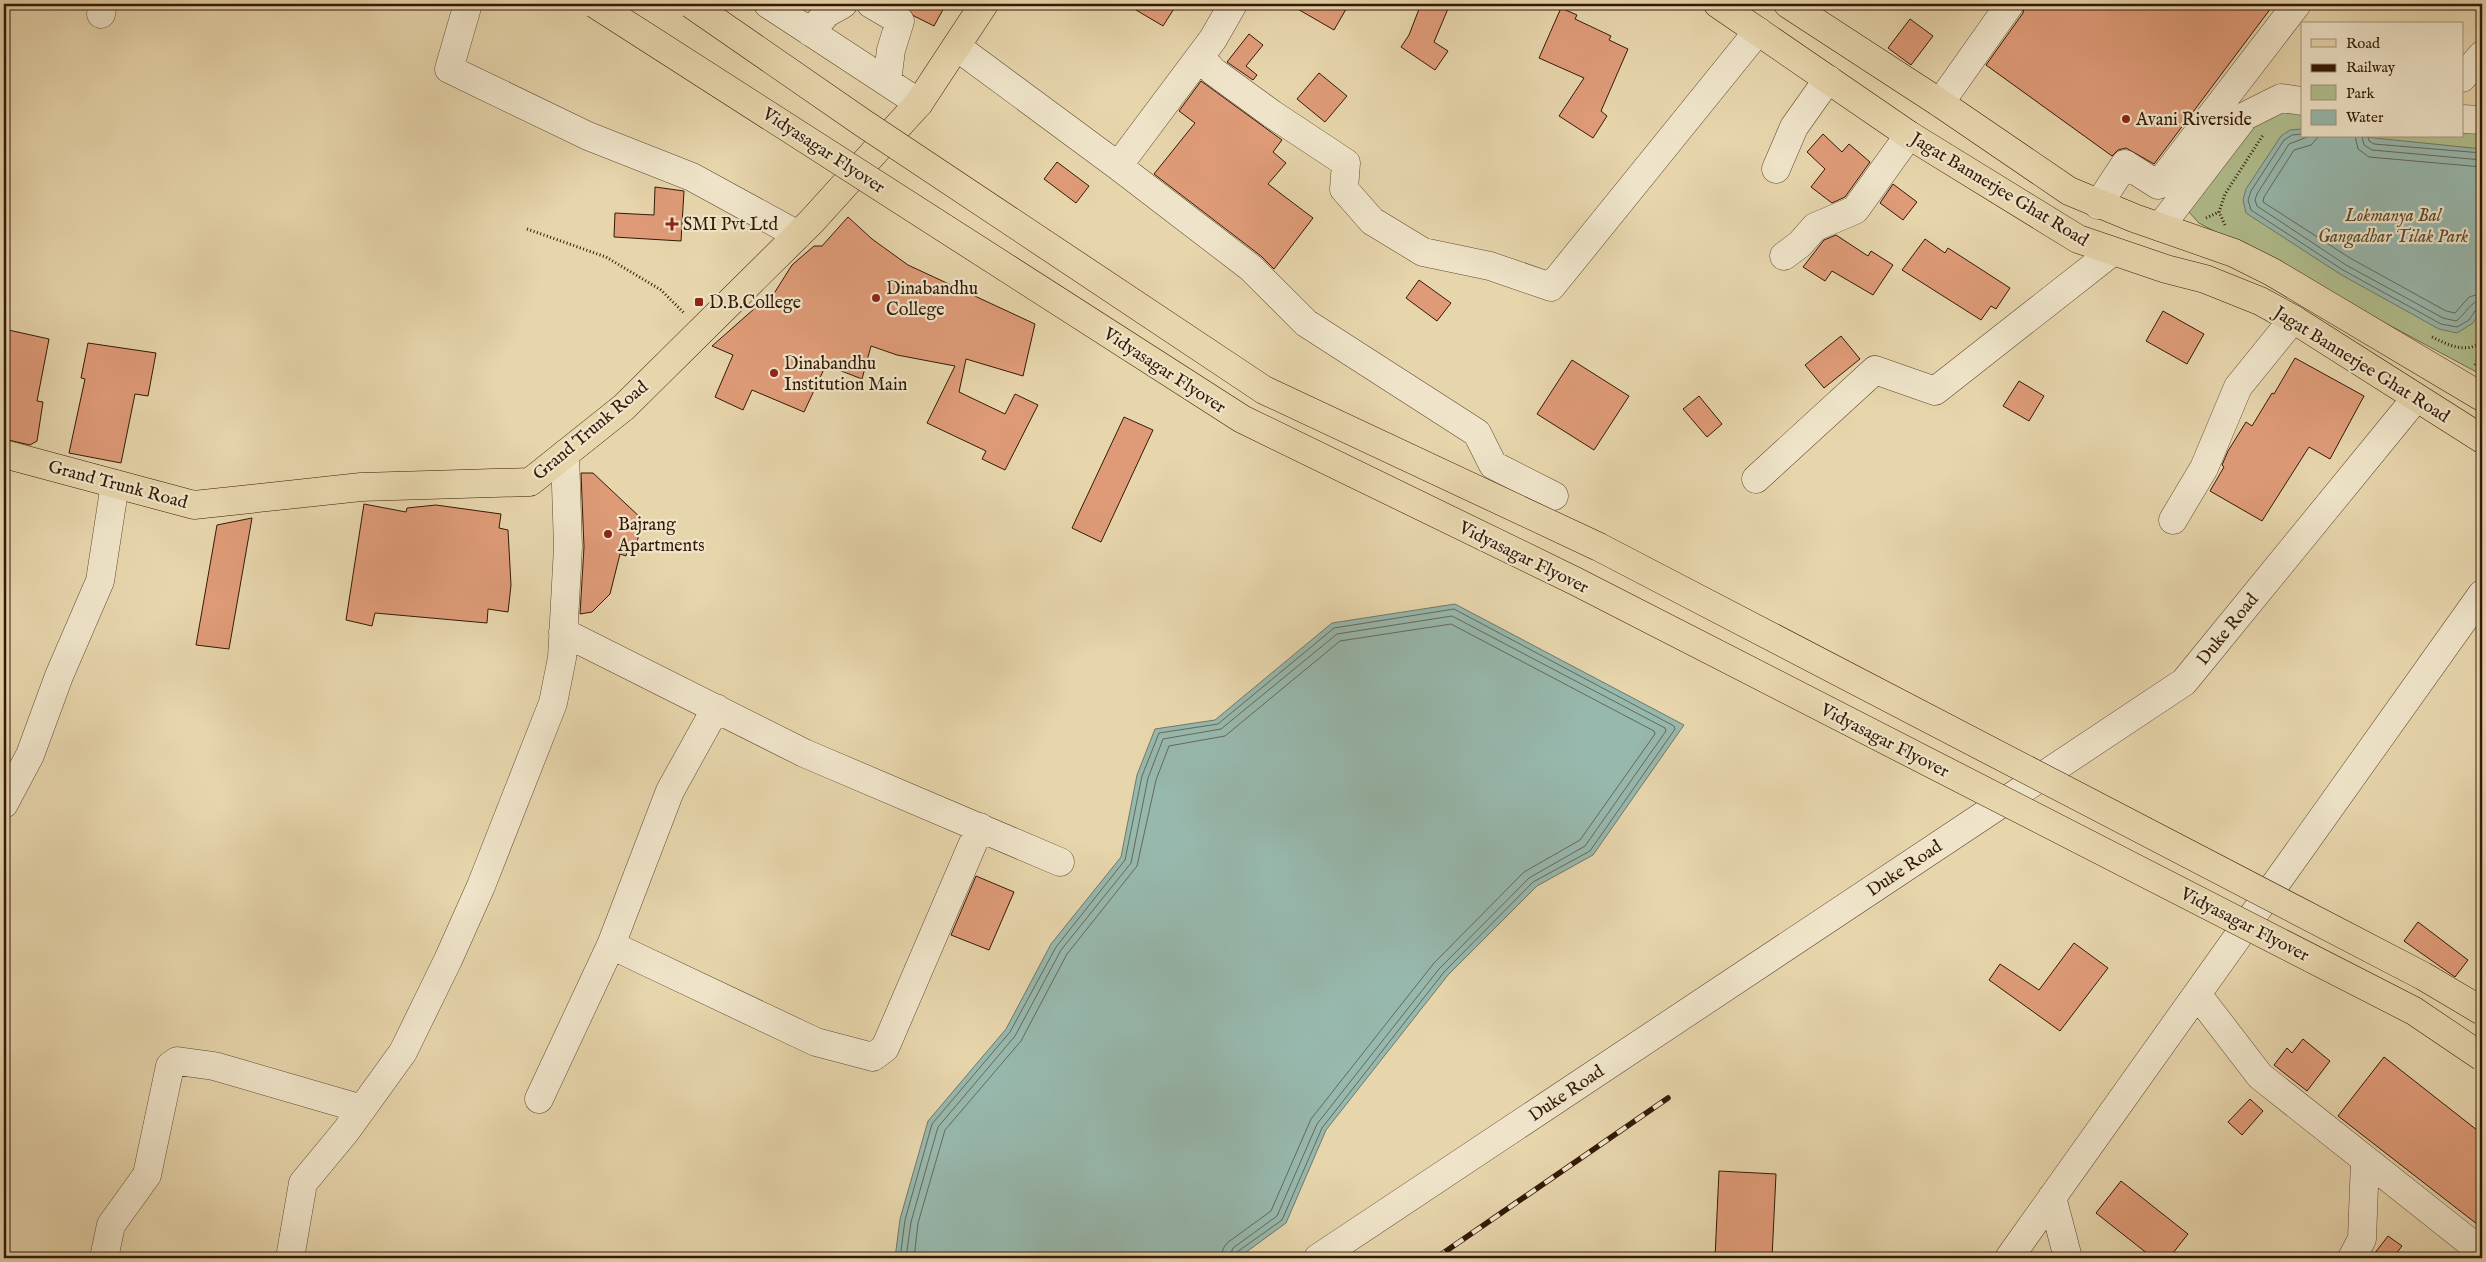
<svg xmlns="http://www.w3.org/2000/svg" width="2486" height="1262" viewBox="0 0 2486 1262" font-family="'IM FELL English',serif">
<rect width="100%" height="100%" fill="#e7d5ac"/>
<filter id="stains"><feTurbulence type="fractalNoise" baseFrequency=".004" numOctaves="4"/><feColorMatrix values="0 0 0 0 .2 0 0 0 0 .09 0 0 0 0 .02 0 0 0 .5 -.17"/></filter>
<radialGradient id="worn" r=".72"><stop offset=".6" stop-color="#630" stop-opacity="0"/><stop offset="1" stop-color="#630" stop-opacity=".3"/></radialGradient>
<!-- green -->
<path fill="#b1be8d" stroke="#726c4a" d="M2302,102V136H2462V120H2482V375L2199,223L2189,212L2194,198L2249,121Z"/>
<!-- water -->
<path fill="#97b8ad" stroke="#6f786a" d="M2302,129V136H2355L2482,149V308L2473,323L2457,333L2439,329L2340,274L2246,213L2243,200L2246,189L2281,136L2290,130Z
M1455,604L1684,725L1593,855L1537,886L1448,975L1326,1130L1286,1223L1238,1258H895L900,1219L928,1121L1006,1029L1051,944L1121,857L1137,775L1155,729L1215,720L1332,623Z"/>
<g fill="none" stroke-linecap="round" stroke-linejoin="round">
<!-- shore -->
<path stroke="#66685a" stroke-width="1" d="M2302,134L2292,135L2284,140L2251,191L2248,200L2251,210L2343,270L2441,324L2457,327L2469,320L2477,308L2482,306
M2310,136L2289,144L2257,194L2255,200L2257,206L2346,265L2443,318L2456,321C2466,314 2470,301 2482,300
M2319,136L2311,145L2294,150L2264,197L2263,202L2350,258L2446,311L2455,313L2469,297L2482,293
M2355,136L2358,149L2369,157L2482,167
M2362,136L2364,145L2372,150L2482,160
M2368,136L2369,141L2374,144L2482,153
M900,1258L905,1220L932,1124L1010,1032L1056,947L1125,860L1142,776L1159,733L1218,724L1334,628L1454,609L1674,726L1675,729L1590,851L1533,882L1444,972L1322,1128L1282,1220L1237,1252L1235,1258
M906,1258L911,1222L938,1127L1015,1036L1061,950L1131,863L1148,778L1163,739L1221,729L1337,634L1452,616L1665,728L1666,731L1585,846L1529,878L1439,969L1317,1124L1277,1216L1233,1248L1229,1258
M914,1258L918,1223L945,1130L1021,1041L1067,954L1137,866L1156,780L1169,746L1225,736L1340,641L1451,624L1654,731L1655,734L1580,840L1524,872L1434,963L1311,1119L1271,1211L1227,1243L1223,1249L1221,1258"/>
</g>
<!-- building -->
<path fill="#df9b78" stroke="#341906" d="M901,4H946L934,26L914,16Z
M1126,4H1177L1163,26Z
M1289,4H1349L1334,30Z
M1421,4H1450L1434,42L1448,51L1435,70L1401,47L1409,35Z
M2025,4H2274L2154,164L2126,148L2118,150L2112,156L1986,65L2023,13Z
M1561,8L1577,15L1575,19L1611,36L1609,40L1628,49L1601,111L1607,116L1593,138L1559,116L1584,78L1539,58Z
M1910,19L1933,36L1911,65L1888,48Z
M1249,34L1263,45L1246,66L1257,75L1253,80L1227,62Z
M1319,73L1347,96L1325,122L1297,99Z
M1201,81L1282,140L1273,152L1286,163L1268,184L1313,218L1274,269L1261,256L1154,174L1195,123L1179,111Z
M1823,134L1842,152L1849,144L1870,162L1845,197L1832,203L1811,187L1825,169L1807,152Z
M1057,162L1089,186L1076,203L1044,179Z
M1893,184L1917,202L1903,220L1880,203Z
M655,187L684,191L681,241L614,237L615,213L654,215Z
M848,217L872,239L908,265L1035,324L1023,376L966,359L959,392L1005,414L1015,394L1038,405L1005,470L982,459L986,451L927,423L955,366L897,355L871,346L862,379L826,365L804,412L752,390L743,410L715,397L733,355L712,346L763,301L768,303L792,265L814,246H822Z
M1836,235L1868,256L1871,251L1893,265L1873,295L1832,271L1825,281L1803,267L1824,240Z
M1925,239L1945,253L1948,248L2010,288L1996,309L1991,306L1981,320L1902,270Z
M1419,280L1451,303L1437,321L1406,298Z
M2163,311L2204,334L2187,364L2146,341Z
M4,329L49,339L37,401L43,402L37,441L30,445L4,439Z
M1841,336L1860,359L1824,388L1805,365Z
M88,343L156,353L148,396L135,394L121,463L69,453L85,379L81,378Z
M2295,358L2364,396L2330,459L2309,447L2262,521L2210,491L2224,467L2222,465L2228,451L2246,422L2252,426L2272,393L2274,394Z
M1572,360L1629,396L1594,450L1537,414Z
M2019,381L2044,396L2029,421L2003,406Z
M1699,396L1722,424L1707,437L1683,409Z
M1124,417L1153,430L1101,542L1072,528Z
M581,473H593L642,519L635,552L627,550L626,556L620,554L610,594L592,612L580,614L584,547Z
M364,504L406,512L407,508L436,505L501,514L499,528L508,530L511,585L508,612L488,609L487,623L375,613L372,626L346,620Z
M252,518L229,649L196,645L217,525Z
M976,876L1014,892L989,950L951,935Z
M2418,922L2468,960L2455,977L2404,941Z
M2074,943L2108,968L2060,1031L1989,980L2000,964L2039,990Z
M2303,1039L2330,1061L2307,1091L2274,1065L2287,1048L2292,1053Z
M2384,1057L2482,1134V1228L2338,1116Z
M2250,1099L2263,1111L2242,1135L2228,1122Z
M1719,1171L1776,1174L1772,1258H1715Z
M2121,1181L2188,1234L2169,1258H2153L2096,1213Z
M2388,1236L2402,1246L2393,1258H2371Z"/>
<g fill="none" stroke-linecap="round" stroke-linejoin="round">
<defs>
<path id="minor" d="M468,4L449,69L588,136L692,177L798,235
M768,4L919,103
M871,4L900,21L891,50L887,82
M101,14L103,4
M810,32L827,13L843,4
M957,47L1118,166L1251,268L1306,323L1477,433L1493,465L1554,496
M1203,53L1206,63L1213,71L1272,114L1346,163L1344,189L1372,221L1423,252L1490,266L1551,287L1758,31
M2462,78L2482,55
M1940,103L2010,4
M2462,119L2482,120
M1118,166L1213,39L1233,4
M1776,169L1794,127L1828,79
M2098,205L2125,164L2158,185L2297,4
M2160,227L2245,116L2281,98L2302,101
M1784,256L1800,244L1815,227L1855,210L1909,135
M1756,479L1875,370L1935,391L2112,252
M2173,520L2204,468L2238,387L2293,319
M563,632L804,753L1060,862
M4,804L30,755L59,676L100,581L115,484
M611,945L816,1042L873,1057L885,1048L980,827
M2197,994L2260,1076L2482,1252
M539,1099L611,945L670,791L716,708
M2052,1197L2068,1258
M104,1258L111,1225L147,1175L170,1066L177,1061L214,1066L362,1109
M290,1258L303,1183L346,1131L403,1052L448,960L481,886L553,703L562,658L568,547L565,454
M1318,1258L2184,682L2416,398
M2009,1258L2482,594
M2352,1258L2362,1239L2365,1160"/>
<path id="major" d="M1718,4L1909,135L2078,239L2166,269L2205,279L2260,301L2293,319L2482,439
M1788,4L1940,103L2069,191L2134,218L2234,253L2272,272L2482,397
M4,454L194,505L361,487L530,482L624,407L811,222L919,103L984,4"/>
</defs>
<!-- minor casing -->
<use href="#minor" stroke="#614830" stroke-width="29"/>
<!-- major casing -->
<use href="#major" stroke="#341906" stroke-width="29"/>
<!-- path -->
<path stroke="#341906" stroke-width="3" stroke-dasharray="1 2.5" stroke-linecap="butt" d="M2206,218L2219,212
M2225,225L2219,212L2225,194L2263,135
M527,229L606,257L661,290L685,314
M2432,337C2449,345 2465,354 2482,342
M2475,365L2482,353"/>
<!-- minor -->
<use href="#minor" stroke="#efe4c9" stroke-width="28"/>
<!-- major -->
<use href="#major" stroke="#e7d5ac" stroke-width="28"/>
<defs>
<path id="rail" d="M1436,1258L1668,1098"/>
</defs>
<!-- rail casing -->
<use href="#rail" stroke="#341906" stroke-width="5.5"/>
<!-- rail -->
<use href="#rail" stroke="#efe4c9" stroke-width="4" stroke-dasharray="11" stroke-linecap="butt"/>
<defs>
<path id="highway-bridge" d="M595,4L1242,419L1575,581L2414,1011L2482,1057
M691,4L863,123L1264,390L1599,547L2423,976L2482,1011"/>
</defs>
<!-- highway-bridge casing -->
<use href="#highway-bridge" stroke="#341906" stroke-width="29" stroke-linecap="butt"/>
<!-- highway-bridge -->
<use href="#highway-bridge" stroke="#e7d5ac" stroke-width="28"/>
</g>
<!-- markers -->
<g fill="#8f2418" stroke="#efe4c9" stroke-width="2">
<circle cx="2126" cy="119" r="5"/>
<path d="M669.5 216.5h5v5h5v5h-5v5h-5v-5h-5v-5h5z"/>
<circle cx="876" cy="298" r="5"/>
<rect x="694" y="297" width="10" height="10" rx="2.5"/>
<circle cx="774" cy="373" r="5"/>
<circle cx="608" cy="534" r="5"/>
</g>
<g text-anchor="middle" stroke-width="4.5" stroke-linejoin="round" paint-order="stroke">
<!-- poi labels -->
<g font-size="18" fill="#341906" stroke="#efe4c9" text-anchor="start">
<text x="2136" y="125">Avani Riverside</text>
<text x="683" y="230">SMI Pvt Ltd</text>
<text x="886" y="294">Dinabandhu<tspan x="886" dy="21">College</tspan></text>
<text x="709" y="308">D.B.College</text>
<text x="784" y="369">Dinabandhu<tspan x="784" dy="21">Institution Main</tspan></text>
<text x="618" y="530">Bajrang<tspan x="618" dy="21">Apartments</tspan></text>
</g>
<!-- street labels -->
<g font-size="18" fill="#341906" stroke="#efe4c9">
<text transform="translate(824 150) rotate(33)" y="6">Vidyasagar Flyover</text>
<text transform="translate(2000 189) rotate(31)" y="6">Jagat Bannerjee Ghat Road</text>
<text transform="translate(2362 364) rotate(32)" y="6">Jagat Bannerjee Ghat Road</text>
<text transform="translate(1165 370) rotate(33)" y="6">Vidyasagar Flyover</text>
<text transform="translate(590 430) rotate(-40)" y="6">Grand Trunk Road</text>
<text transform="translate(118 484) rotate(15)" y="6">Grand Trunk Road</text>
<text transform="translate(1524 557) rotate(26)" y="6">Vidyasagar Flyover</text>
<text transform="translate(2227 629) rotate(-51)" y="6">Duke Road</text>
<text transform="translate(1885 740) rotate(27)" y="6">Vidyasagar Flyover</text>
<text transform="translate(1904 868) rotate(-34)" y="6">Duke Road</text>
<text transform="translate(2245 924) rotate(27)" y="6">Vidyasagar Flyover</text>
<text transform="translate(1566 1093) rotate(-34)" y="6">Duke Road</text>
</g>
<!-- park labels -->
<g font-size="18" font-style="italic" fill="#5a4b2e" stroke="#efe4c9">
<text x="2393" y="221">Lokmanya Bal<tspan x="2393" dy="21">Gangadhar Tilak Park</tspan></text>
</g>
</g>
<!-- margin -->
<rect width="2486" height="1262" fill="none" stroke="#e7d5ac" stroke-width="20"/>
<rect x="5" y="5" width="2476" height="1252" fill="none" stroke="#341906" stroke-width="2.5"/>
<rect x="10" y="10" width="2466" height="1242" fill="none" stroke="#341906"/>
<!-- legend -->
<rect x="2301" y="22" width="162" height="115" fill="#efe4c9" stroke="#a4937b"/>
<rect x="2311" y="39" width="25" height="8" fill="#e7d5ac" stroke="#a4937b"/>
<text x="2346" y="48" font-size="15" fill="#341906">Road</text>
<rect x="2311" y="64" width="25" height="8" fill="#341906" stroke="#a4937b"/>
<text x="2346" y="72" font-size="15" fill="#341906">Railway</text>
<rect x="2311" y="85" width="25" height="15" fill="#b1be8d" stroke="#a4937b"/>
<text x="2346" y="98" font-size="15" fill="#341906">Park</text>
<rect x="2311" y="110" width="25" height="15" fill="#97b8ad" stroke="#a4937b"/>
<text x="2346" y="122" font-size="15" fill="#341906">Water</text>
<rect width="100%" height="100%" filter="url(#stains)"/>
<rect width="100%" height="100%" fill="url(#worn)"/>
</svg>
